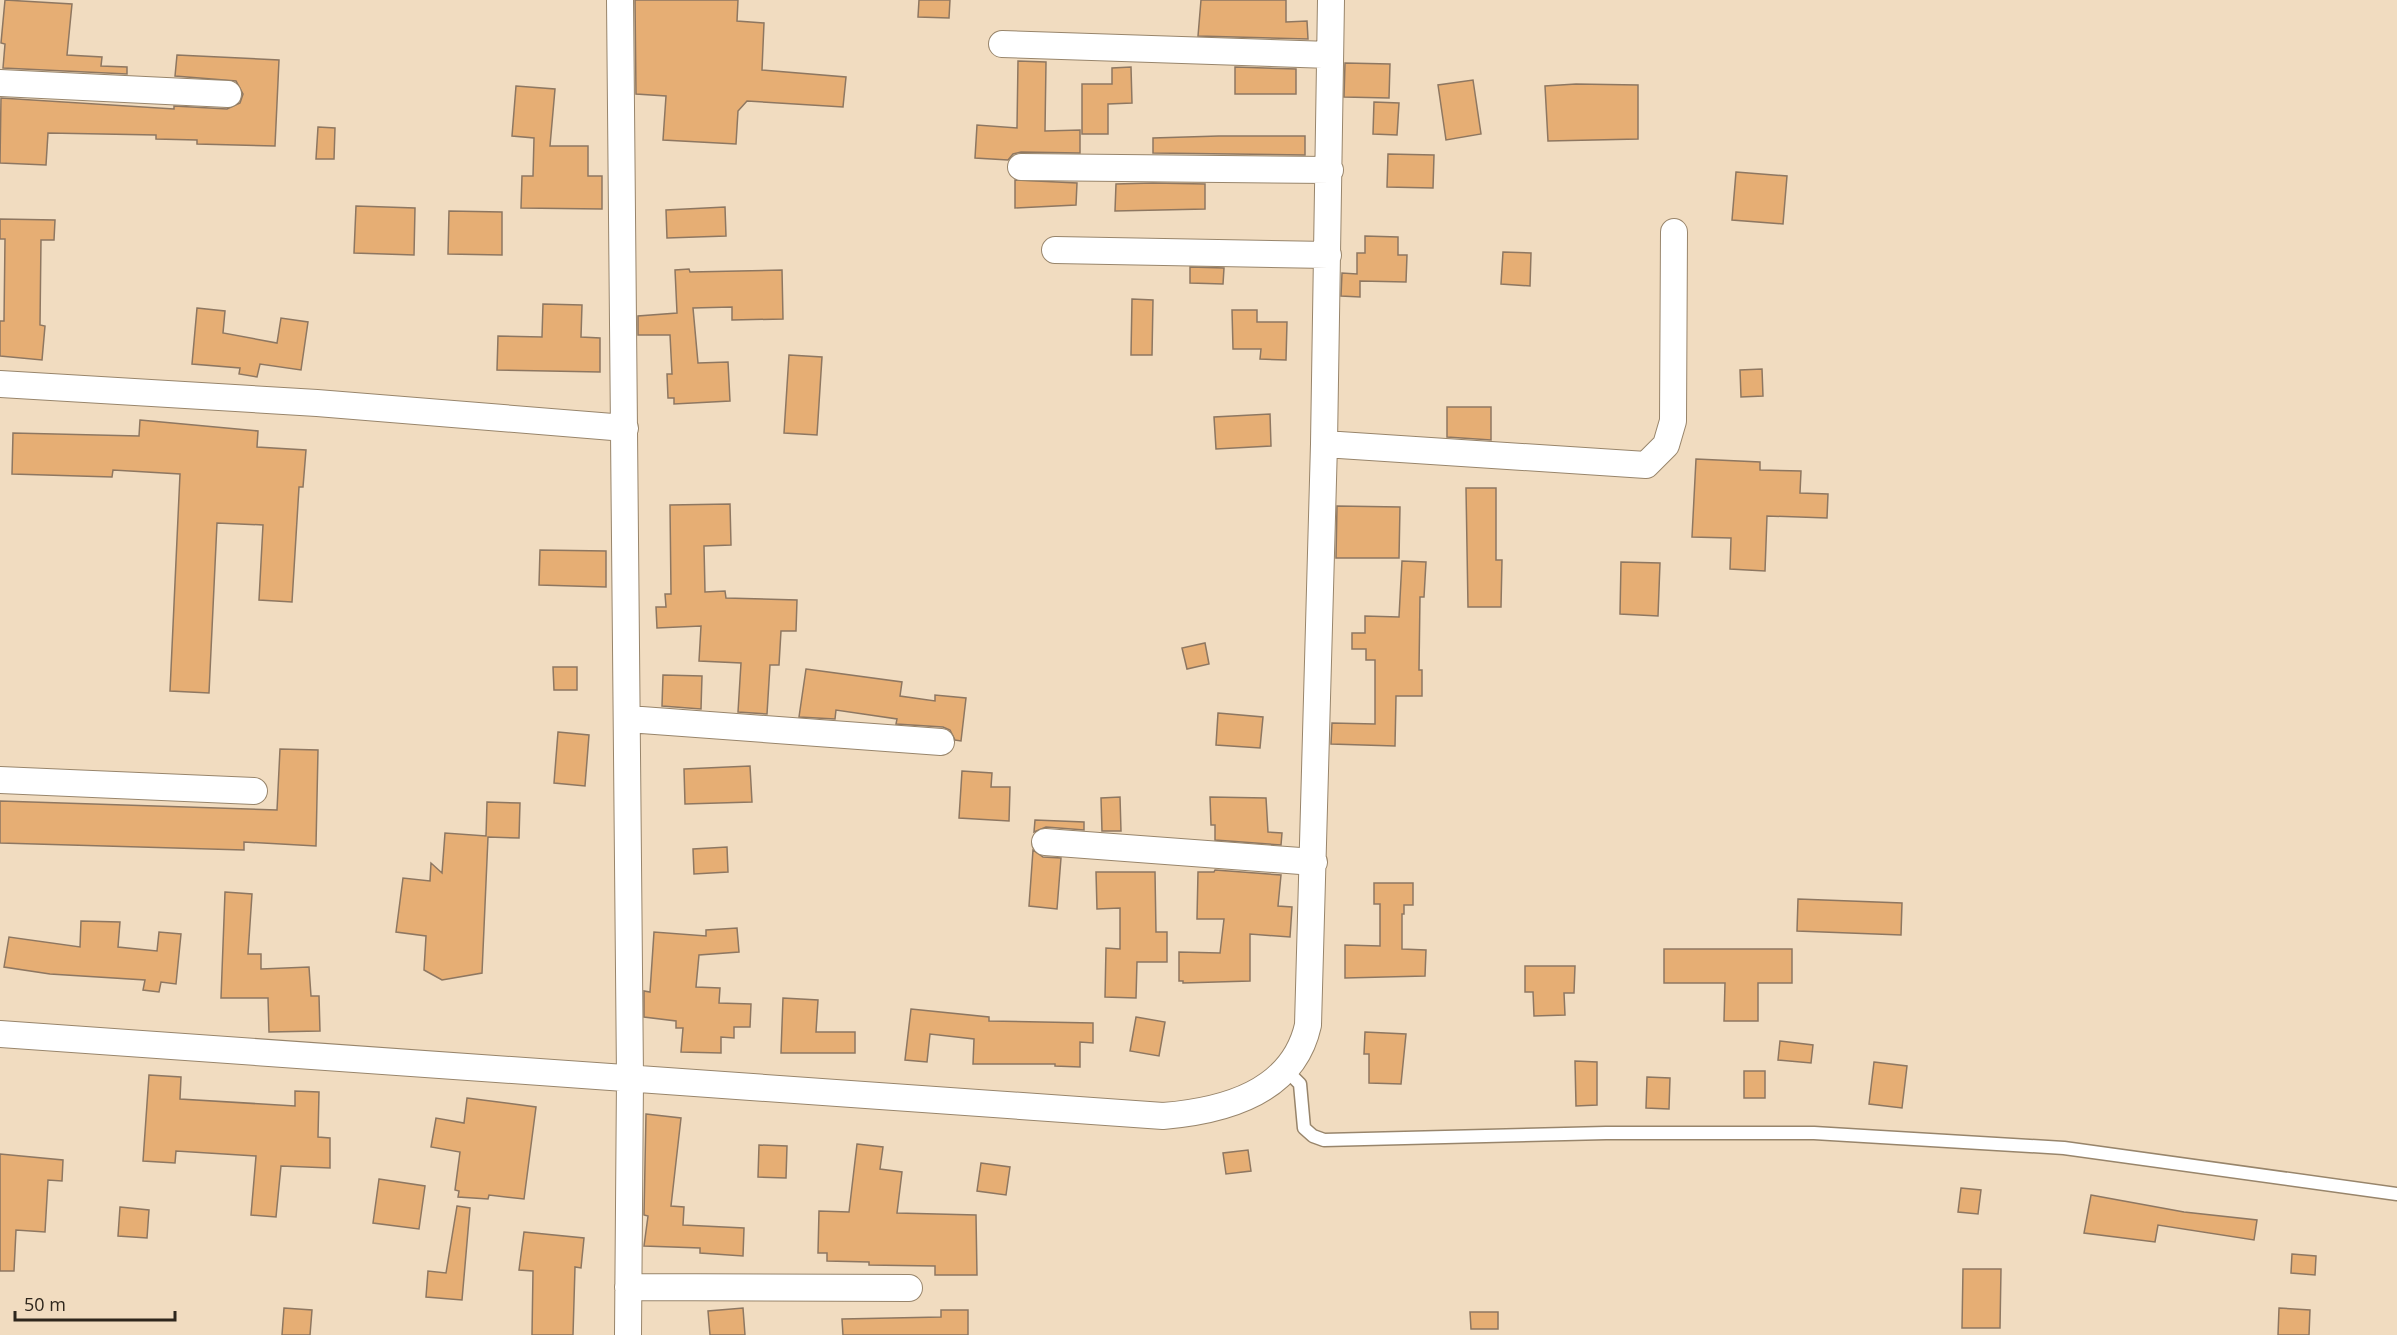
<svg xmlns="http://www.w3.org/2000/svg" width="2397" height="1335" viewBox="0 0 2397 1335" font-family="'Open Sans',sans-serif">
<rect width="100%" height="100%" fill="#f1dcc0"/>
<!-- building -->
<path fill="#e6ae74" stroke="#8e7761" stroke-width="1.5" d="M5,0L72,4L67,55L102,57L101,66L127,67V74L3,68L5,44L1,43Z
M635,0H738L737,21L764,23L762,70L846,77L843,107L747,101L738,111L736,144L663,140L666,96L636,94Z
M919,0H950L949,18L918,17Z
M1201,0H1286V22L1307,21L1308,39L1198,36Z
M177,55L279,60L275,146L197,144V140L156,139V135L48,133L46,165L0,163L1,98L174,109V106L227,109L240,103L243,94L236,81L175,76Z
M1018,61L1046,62L1045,131L1080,130V153L1021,152L1013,154L1008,160L975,158L977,125L1017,128Z
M1345,63L1390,64L1389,98L1344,97Z
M1131,67L1132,103L1108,104V134H1082V84H1112V68Z
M1235,67L1296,69V94H1235Z
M1473,80L1481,134L1446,140L1438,85Z
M1576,84L1638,85V139L1548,141L1545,86Z
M516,86L555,89L550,146H588V176H602V209L521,208L522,176H533L534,138L512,136Z
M1374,102L1399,103L1397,135L1373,134Z
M318,127L335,128L334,159H316Z
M1219,136H1305V155L1153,153V138Z
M1388,154L1434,155L1433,188L1387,187Z
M1736,172L1787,176L1783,224L1732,220Z
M1015,180L1077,183L1076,205L1015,208Z
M1153,183L1205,184V209L1115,211L1116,184Z
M356,206L415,208L414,255L354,253Z
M725,207L726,236L667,238L666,210Z
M449,211L502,212V255L448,254Z
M0,219L55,220L54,240H41L40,325L45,326L42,360L0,356V321H4L5,239H0Z
M1365,236L1398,237V255H1407L1406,282L1360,281V297L1341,296L1342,273L1357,274V253H1365Z
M1503,252L1531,253L1530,286L1501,284Z
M1190,267L1224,268L1223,284L1190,283Z
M689,269L690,272L782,270L783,319L732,320V307L693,308L698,363L728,362L730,401L674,404V398H668L667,374H672L670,335H638V316L677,313L675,270Z
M1132,299L1153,300L1152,355H1131Z
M543,304L582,305L581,337L600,338V372L497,370L498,336L542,337Z
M197,308L225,311L223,333L277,343L281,318L308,322L301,370L260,364L257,377L239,374L240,368L192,364Z
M1232,310H1257V322H1287L1286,360L1260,359L1261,349H1233Z
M789,355L822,357L817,435L784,433Z
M1762,369L1763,396L1741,397L1740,370Z
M1447,407H1491V440L1447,437Z
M1270,414L1271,446L1216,449L1214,417Z
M140,420L258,431L257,447L306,450L303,487H299L292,602L259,600L263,525L217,523L209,693L170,691L180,474L113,470L112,477L12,474L13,433L139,436Z
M1696,459L1760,462V470L1801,471L1800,493L1828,494L1827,518L1767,516L1765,571L1730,569L1731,538L1692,537Z
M1466,488H1496V560H1502L1501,607H1468Z
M730,504L731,545L704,546L705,592L725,591L726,598L797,600L796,631H781L779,665H770L767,714L738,712L741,663L699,661L701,626L657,628L656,607H666L665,594H671L670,505Z
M1337,506L1400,507L1399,558H1336Z
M540,550L606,551V587L539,585Z
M1402,561L1426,562L1424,597H1420L1419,670H1422V696H1396L1395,746L1331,744L1332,723L1375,724V660H1366V649H1352V633H1365V616L1399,617Z
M1621,562L1660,563L1658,616L1620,614Z
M1205,643L1209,664L1187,669L1182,648Z
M553,667H577V690H554Z
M806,669L902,682L900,696L935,701V695L966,698L961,741L955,740L950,730L943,727L896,724L897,719L836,710L835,719L799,717Z
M663,675L702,676L701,709L662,706Z
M1218,713L1263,717L1260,748L1216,745Z
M558,732L589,735L585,786L554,783Z
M280,749L318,750L316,846L244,842V850L0,843V801L277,810Z
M750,766L752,802L685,804L684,769Z
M962,771L992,773L991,787H1010L1009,821L959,818Z
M1120,797L1121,831H1102L1101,798Z
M1210,797L1266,798L1268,832L1282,833L1281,845L1215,840V825H1211Z
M487,802L520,803L519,838L488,837L482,973L442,980L424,970L426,936L396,932L403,878L430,881L431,863L442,873L445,833L486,836Z
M1035,820L1084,822V830L1046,827L1034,832Z
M727,847L728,872L694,874L693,849Z
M1033,850L1043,857L1061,858L1057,909L1029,906Z
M1215,870L1281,875L1278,906L1292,907L1290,937L1250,934V981L1183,983V981H1179V952L1220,953L1224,919H1197L1198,872H1214Z
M1096,872H1155L1156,932H1167V962H1137L1136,998L1105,997L1106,948L1120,949V908L1097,909Z
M1374,883H1413V905H1404V914H1402V949L1426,950L1425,976L1345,978V945L1380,946V904H1374Z
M225,892L252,894L248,954H261V969L309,967L311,996H319L320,1031L269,1032L268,998H221Z
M1798,899L1902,903L1901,935L1797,931Z
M81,921L120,922L118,947L157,951L159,932L181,934L176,984L161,982L159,992L143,990L145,980L50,974L4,967L9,937L80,947Z
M737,928L739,952L699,955L696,987L720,988L719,1003L751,1004L750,1027H734V1038L721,1037V1053L681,1052L683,1028H676V1021L644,1017V991L650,992L654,932L706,936V930Z
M1664,949H1792V983H1758V1021H1724L1725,983H1664Z
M1525,966H1575L1574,993H1564L1565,1015L1534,1016L1533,992H1525Z
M783,998L818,1000L816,1032H855V1053H781Z
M911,1009L989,1017V1021L1093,1023V1043L1080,1042V1067L1055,1066V1064H973L974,1039L930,1034L927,1062L905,1060Z
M1136,1017L1165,1022L1159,1056L1130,1051Z
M1365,1032L1406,1034L1401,1084L1369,1083V1054H1364Z
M1780,1041L1813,1045L1811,1063L1778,1060Z
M1575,1061L1597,1062V1105L1576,1106Z
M1874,1062L1907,1066L1902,1108L1869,1104Z
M1744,1071H1765V1098H1744Z
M149,1075L181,1077L180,1099L295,1106V1091L319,1092L318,1137L330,1138V1168L281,1166L276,1217L251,1215L256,1156L176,1151L175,1163L143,1161Z
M1647,1077L1670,1078L1669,1109L1646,1108Z
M467,1098L536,1107L524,1199L489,1195L488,1199L458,1197L459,1191L455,1190L460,1152L431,1147L436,1118L464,1123Z
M646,1114L681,1118L671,1206L684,1207L683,1225L744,1228L743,1256L700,1253V1248L644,1246L648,1216L644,1215Z
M857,1144L883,1147L880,1169L902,1172L897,1213L976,1215L977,1275H935V1266L869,1265V1262L827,1261V1253H818L819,1211L849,1212Z
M759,1145L787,1146L786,1178L758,1177Z
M1248,1150L1251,1171L1226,1174L1223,1153Z
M0,1154L63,1160L62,1181L48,1180L45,1232L16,1230L14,1271H0Z
M981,1163L1010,1167L1006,1195L977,1191Z
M379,1179L425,1186L419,1229L373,1223Z
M1961,1188L1981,1190L1978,1214L1958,1212Z
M2091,1195L2184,1212L2257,1220L2254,1240L2158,1225L2155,1242L2084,1233Z
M457,1206L470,1208L462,1300L426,1297L428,1271L446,1273Z
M120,1207L149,1210L147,1238L118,1236Z
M524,1232L584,1238L581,1268L575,1267L573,1335H532L533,1271L519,1270Z
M2292,1254L2316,1256L2315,1275L2291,1273Z
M1963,1269H2001L2000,1328H1962Z
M284,1308L312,1310L310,1335H282Z
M743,1308L745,1335H710L708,1311Z
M2279,1308L2310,1310L2309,1335H2278Z
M941,1310H968V1335H843L842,1319L941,1317Z
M1470,1312H1498V1329H1471Z"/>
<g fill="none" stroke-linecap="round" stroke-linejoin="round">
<defs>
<path id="service" d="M1286,1070L1300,1084L1304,1128L1313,1136L1324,1140L1606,1133H1814L2064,1148L2397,1194"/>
<path id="minor" d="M620,0L630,1078L628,1335
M1002,44L1330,55
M0,83L228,94
M1021,167L1330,170
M1055,250L1328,255
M0,384L317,403L625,428
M1324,444L1646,465L1666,445L1673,421L1674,232
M628,719L941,742
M0,780L254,791
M1045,842L1314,862
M0,1034L1163,1116C1224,1111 1293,1093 1308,1025L1324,444L1331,0
M628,1287L909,1288"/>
</defs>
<!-- service casing -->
<use href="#service" stroke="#98856b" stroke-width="15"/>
<!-- minor casing -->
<use href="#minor" stroke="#98856b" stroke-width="28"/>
<!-- service -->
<use href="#service" stroke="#fff" stroke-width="12"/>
<!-- minor -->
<use href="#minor" stroke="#fff" stroke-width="26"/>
</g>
<!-- scale -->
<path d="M15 1311v9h160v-9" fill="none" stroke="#2e261c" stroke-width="3"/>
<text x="24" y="1311" font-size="18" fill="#2e261c" stroke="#f1dcc0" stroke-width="4.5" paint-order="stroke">50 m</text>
</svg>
